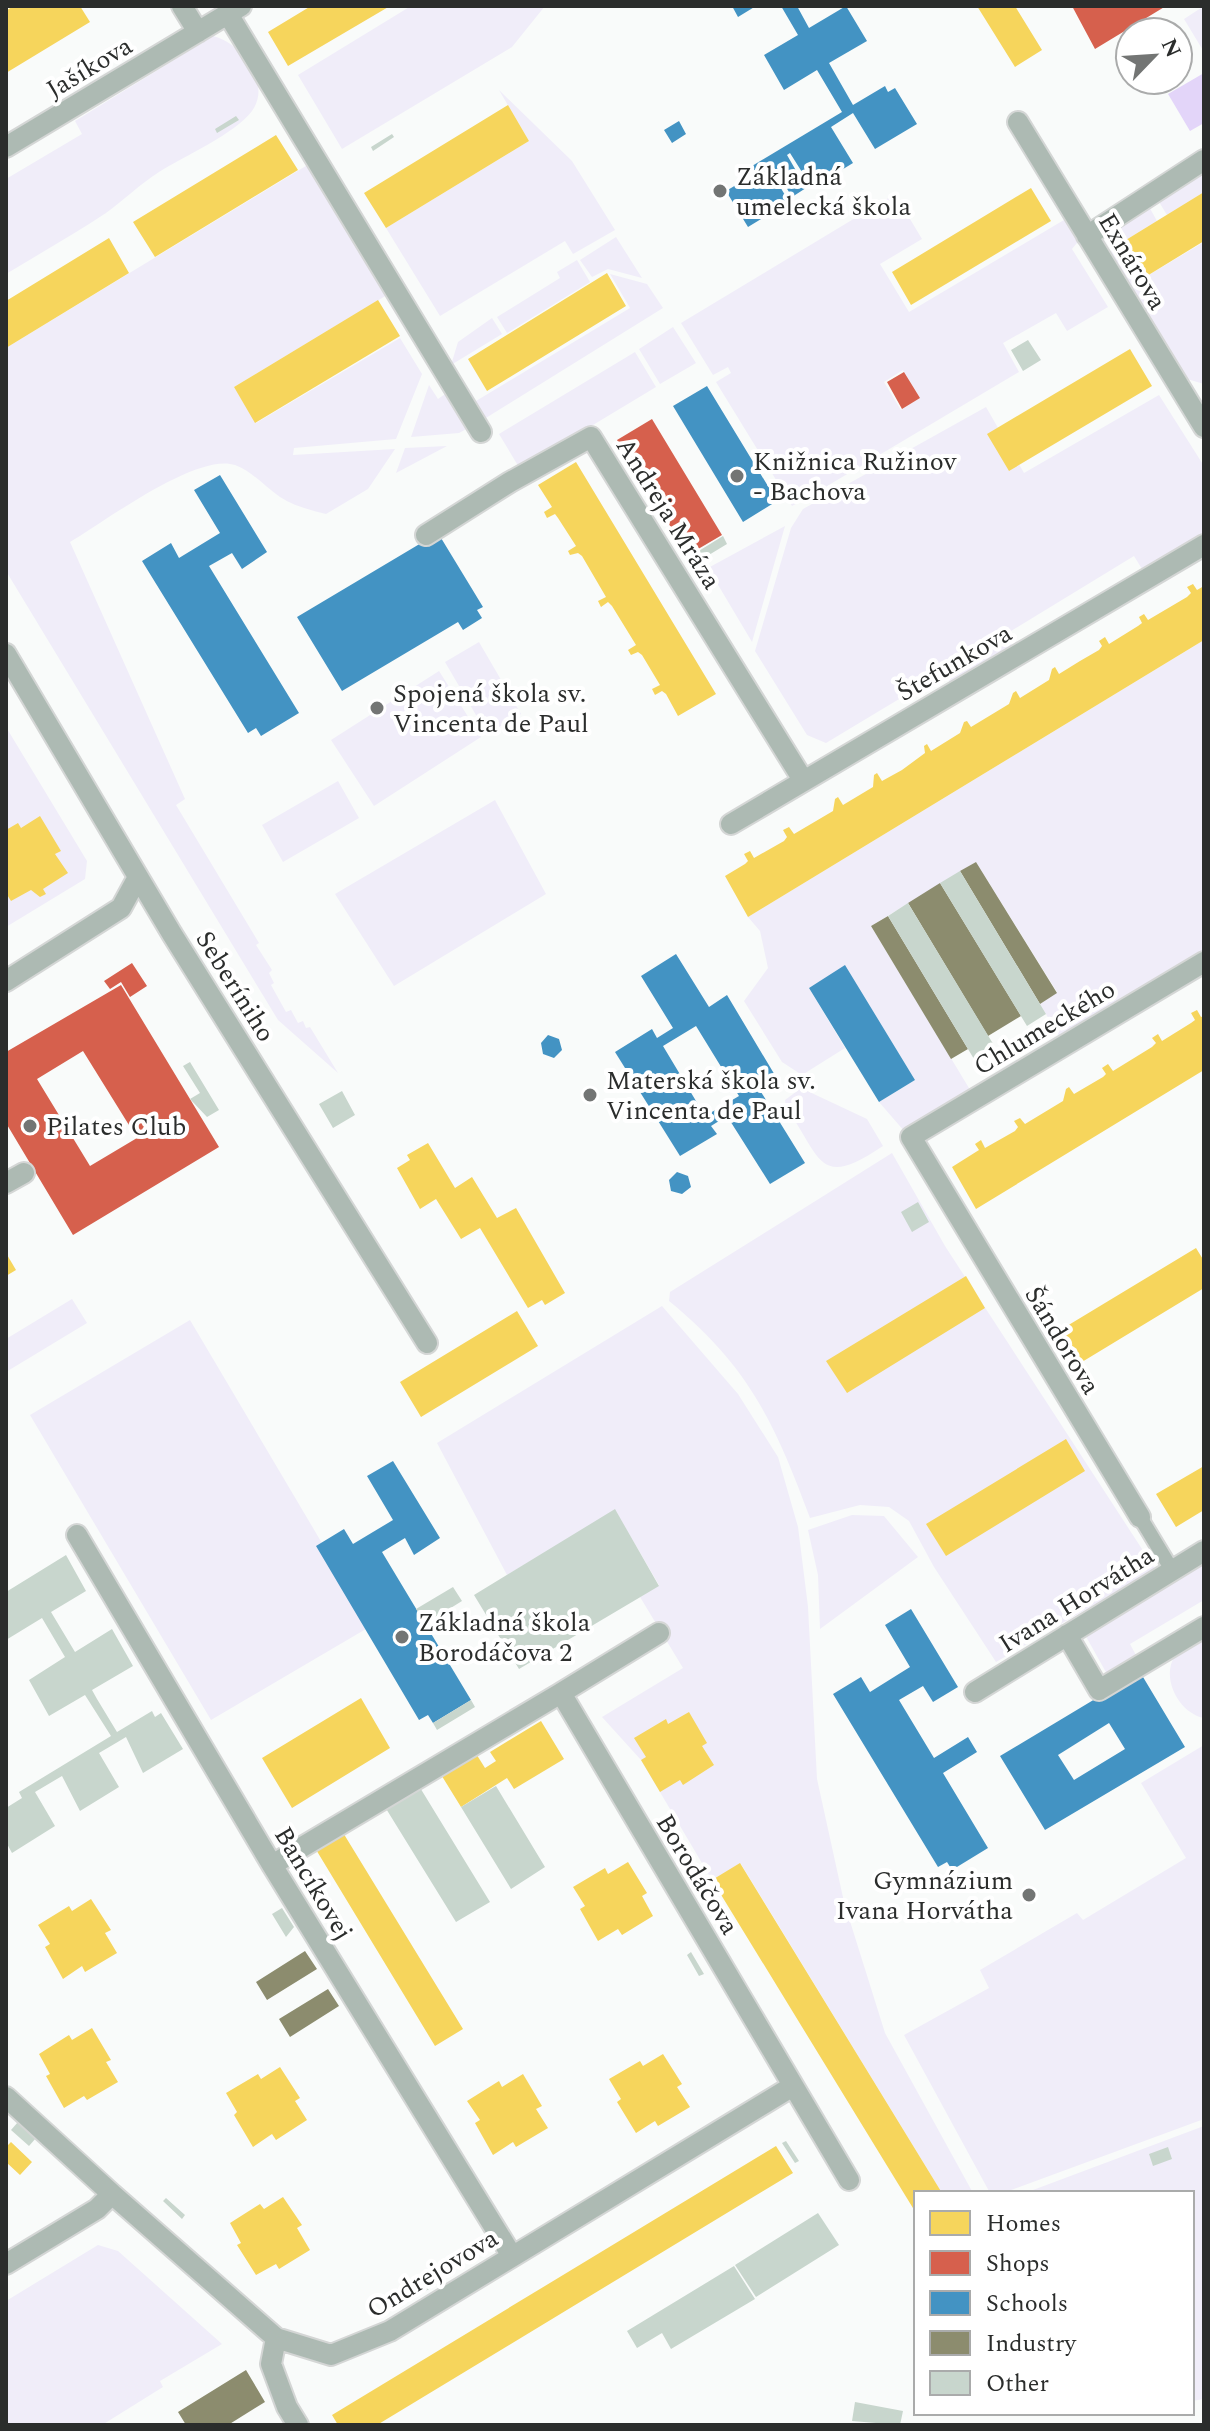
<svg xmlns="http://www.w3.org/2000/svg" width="1210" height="2431" viewBox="0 0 1210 2431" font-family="Spectral,serif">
<rect width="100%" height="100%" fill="#f9fbfa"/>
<!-- green -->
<path fill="#f0edf9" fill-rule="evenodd" d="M411,6H545L512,47L342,149L298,75Z
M1204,6V52L1184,19Z
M213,36C242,43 272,83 252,111C235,134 184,156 159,172C140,184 124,200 106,213C73,235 39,254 6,274V179L82,134L75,121Z
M499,90L572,161L615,230L573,254L565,241L440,316L386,228L529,141Z
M314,161L392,292L234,387L256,423L400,338L422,374L396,439L294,448L293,455L395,449L368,489L326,514C310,510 294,506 280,497C264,486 253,472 235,465C197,452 104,522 70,542L185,799L176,805L259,943L256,945L272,970L269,973L274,983L271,985L286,1012L291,1010L298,1023L303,1021L306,1028L310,1027L338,1073L278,1020L6,571V348Z
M1204,170V192L1167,215L1156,197Z
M895,194L922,239L880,264L909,312L1069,217L1081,238L1072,249L1108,307L1067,331L1056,313L1003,343L1019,372L812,495L807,485L802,489L807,498L792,506L716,382L731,373L728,367L713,375L681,323ZM903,370L920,398L901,410L884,382Z
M1147,203L1157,221L1121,243L1142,279L1204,242V384L1187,379L1175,367L1113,263C1105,232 1124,221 1147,203Z
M616,237L642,278L608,269L592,277L580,260Z
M577,260L590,282L507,333L497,317L560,278L557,272Z
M610,274L647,284L663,308L481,421L471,404L630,308Z
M492,318L502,334L451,365L458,342Z
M673,327L696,363L660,384L639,349Z
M635,352L656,387L520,469L499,434Z
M429,385L438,399L448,392L470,427L459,433L411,437Z
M1159,395L1204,466V532L1142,569L1134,556L1006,634L1013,648L952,685L944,672L826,743L807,735L755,651L791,528L803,509L986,407L1024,473Z
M447,446L396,473L405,448Z
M785,526L752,642L708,568Z
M1204,640V956L1061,1039L1040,1004L1057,992L976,862L871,926L972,1093L905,1132L879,1102L915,1080L845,966L809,988L845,1048L802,1075L782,1062L744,1001L768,968L760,931L748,917Z
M479,642L521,714L487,734L445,662Z
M439,671L481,737L374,806L331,740Z
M6,727L87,861L85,879L6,927Z
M338,781L359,818L283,862L262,825Z
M495,800L546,894L394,986L335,894Z
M801,1088L867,1119L883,1146C818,1190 822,1159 786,1107L785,1100Z
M892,1153L945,1246L1155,1569L996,1662L934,1567L909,1521L889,1507L860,1505L810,1518C775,1424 749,1366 669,1301L670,1292Z
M72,1299L87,1323L6,1372V1339Z
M662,1306L738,1394L778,1457L798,1527L808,1607L817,1779L844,1902L885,2033L973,2193H942L741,1864L712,1880L641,1760L602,1717L683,1668L640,1597L659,1585L615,1510L507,1575L437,1443Z
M190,1320L371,1626L211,1720L30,1415Z
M852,1515L884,1516L918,1557L820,1629L818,1575L808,1530Z
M1204,1561V1600L1130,1644L1137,1657L1107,1674L1084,1633Z
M1204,1633V1718C1178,1713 1158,1674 1178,1652C1184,1644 1196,1639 1204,1633Z
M1204,1745V2119L1003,2193H990L904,2035L989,1988L980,1970L1077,1913L1083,1920L1186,1858L1141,1783Z
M1204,2126V2399L1192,2401V2193H1025Z
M98,2245L118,2251L222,2344L160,2381L163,2387L102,2425H6V2301Z"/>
<!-- water -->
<path fill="#e3d5f9" d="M1204,73V123L1190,131L1168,94Z"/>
<!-- homes -->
<path fill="#f6d55c" d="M13,6H80L90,22L6,73V11Z
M311,6H390L288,66L268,32Z
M977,6H1015L1042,50L1015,67Z
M508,105L529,141L386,228L364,193Z
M276,135L298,170L155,257L133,222Z
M1031,188L1051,221L911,305L892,272Z
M1204,192V241L1142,279L1121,243Z
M109,238L129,273L6,348V301Z
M607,273L626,306L487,391L468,359Z
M378,300L400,336L255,423L234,387Z
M1130,349L1152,386L1009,471L987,434Z
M576,462L716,694L678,716L666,694L662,691L655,695L652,689L660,685L642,655L638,652L631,655L628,650L636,645L612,606L608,602L601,607L598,601L606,597L582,556L578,553L570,555L568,551L576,546L558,518L555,514L547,518L544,512L552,507L538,485Z
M1193,584L1197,590L1204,586V640L748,917L725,876L745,864L748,861L744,854L750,851L754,858L784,841L787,837L783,830L789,827L794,834L833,811L835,799L838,797L843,805L873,787L874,775L877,773L882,781L902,770L925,753L924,746L927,744L931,751L960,733L964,722L967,721L971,727L1009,704L1013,693L1016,691L1020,698L1049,680L1052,669L1055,667L1059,674L1080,661L1099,650L1102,646L1099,641L1105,637L1109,644L1138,626L1142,623L1139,617L1144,614L1148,620L1187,597L1191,593L1187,587Z
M40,816L61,851L55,854L68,873L43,889L46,894L40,897L31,890L11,901L6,893V830L18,823L21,828Z
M1197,1010L1201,1017L1204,1016V1070L976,1209L952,1167L979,1150L975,1144L981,1140L985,1148L1015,1131L1018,1127L1014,1121L1020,1118L1025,1124L1063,1101L1066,1089L1069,1087L1074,1094L1103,1077L1106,1074L1102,1068L1108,1064L1113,1071L1152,1047L1156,1043L1152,1038L1158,1034L1162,1041L1191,1023L1195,1020L1191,1013Z
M428,1143L455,1188L472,1177L497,1218L516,1208L565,1293L545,1305L542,1300L528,1308L480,1228L461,1239L436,1199L420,1209L397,1168L410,1160L407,1155Z
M1196,1248L1204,1261V1288L1077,1365L1057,1332Z
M6,1253L16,1270L6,1276Z
M966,1276L985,1308L847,1393L826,1361Z
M517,1311L538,1346L421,1417L400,1382Z
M1066,1439L1085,1471L946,1556L926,1524Z
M1204,1466V1510L1176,1527L1156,1494Z
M361,1698L390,1748L292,1808L262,1758Z
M689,1712L707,1743L702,1746L714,1765L683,1785L680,1780L660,1792L641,1760L646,1757L634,1738L666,1719L668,1724Z
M541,1721L564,1759L514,1789L507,1778L461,1807L440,1773L475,1752L485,1768L496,1761L490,1752Z
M342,1831L463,2029L435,2046L315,1848Z
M628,1862L647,1893L642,1896L653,1916L622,1935L618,1929L598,1941L580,1909L585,1906L573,1887L605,1868L608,1874Z
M740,1863L942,2193H916V2213L712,1880Z
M91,1899L111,1930L105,1933L117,1953L85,1972L82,1966L63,1979L45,1947L50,1944L38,1925L69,1906L72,1911Z
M92,2028L111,2060L106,2062L118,2082L87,2100L84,2096L64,2108L46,2076L50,2074L39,2054L69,2035L72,2040Z
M663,2054L682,2084L677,2087L690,2107L658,2126L655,2121L636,2133L617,2102L621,2099L609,2079L640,2061L643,2066Z
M280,2067L300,2098L295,2101L307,2120L276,2140L272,2134L253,2147L234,2115L237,2112L226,2093L258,2074L261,2079Z
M523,2074L542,2106L536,2109L548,2128L516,2147L513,2142L493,2155L475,2123L480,2120L467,2101L499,2081L502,2087Z
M11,2142L32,2162L20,2175L6,2162V2147Z
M776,2146L793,2173L377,2425H338L332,2415Z
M283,2197L302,2225L297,2228L310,2250L279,2269L276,2264L256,2275L237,2245L241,2243L230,2223L260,2204L264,2209Z"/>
<!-- shops -->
<path fill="#d6604d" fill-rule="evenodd" d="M1072,6H1166L1095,49Z
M904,372L920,398L902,409L887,382Z
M652,419L722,535L688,555L617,440Z
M132,963L147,986L130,997L121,982L110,989L104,981Z
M121,985L219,1147L73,1235L6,1123V1052ZM83,1051L137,1138L90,1166L37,1079Z"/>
<!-- schools -->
<path fill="#4393c3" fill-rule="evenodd" d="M732,6H756L738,17Z
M781,6H797L809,28L846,6L867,41L829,63L853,105L885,86L888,92L895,88L917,124L875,149L853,113L831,127L853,163L812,188L790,153L787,155L806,188L792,197L772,164L768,166L789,202L748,227L726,191L756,173L752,166L842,112L817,70L784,90L764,55L798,35Z
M679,121L686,134L672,143L664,130Z
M707,386L777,501L743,522L673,406Z
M220,475L267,552L242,569L232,553L209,566L299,713L261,736L256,728L248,733L142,561L171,543L179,558L220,533L194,490Z
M438,533L483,607L477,610L482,618L463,630L458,622L342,691L297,617Z
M676,954L709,1007L727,995L779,1082L761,1092L805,1163L770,1184L727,1116L711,1126L717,1134L680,1156L615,1052L652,1029L657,1038L673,1028L641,976ZM696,1026L739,1096L705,1116L663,1046Z
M845,965L915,1080L879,1102L809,988Z
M548,1035L559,1039L562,1050L554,1058L543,1054L541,1043Z
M677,1172L688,1176L691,1187L682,1194L671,1191L669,1180Z
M393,1461L440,1538L414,1555L405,1538L382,1552L471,1700L433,1723L428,1715L419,1720L316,1546L344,1529L353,1544L393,1520L367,1476Z
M911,1609L958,1687L933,1702L923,1686L899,1700L934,1758L968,1737L977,1752L943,1773L988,1848L952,1870L947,1862L938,1867L833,1694L861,1677L870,1692L910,1667L885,1625Z
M1140,1672L1185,1747L1045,1830L1000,1756ZM1109,1723L1125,1749L1074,1780L1058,1755Z"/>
<!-- industry -->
<path fill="#8c8c6e" d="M976,862L1057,993L1040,1004L960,871Z
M940,883L1021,1016L988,1036L908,903Z
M888,916L968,1049L951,1059L871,926Z
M305,1951L317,1969L267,2000L256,1982Z
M328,1989L339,2006L290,2037L279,2019Z
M246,2370L265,2402L228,2425H186L178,2412Z"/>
<!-- building -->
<path fill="#c8d6cd" d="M236,116L239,120L217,133L215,129Z
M392,134L394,137L373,151L371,147Z
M1028,340L1041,360L1023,371L1011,350Z
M723,536L727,544L694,564L689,557Z
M960,871L1046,1014L1027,1026L940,883Z
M908,903L995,1047L974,1059L888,916Z
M190,1062L219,1110L207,1117L190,1099L200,1093L183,1066Z
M342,1091L355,1115L333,1128L319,1104Z
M918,1202L929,1222L912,1232L901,1212Z
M615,1509L659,1586L519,1669L474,1595Z
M66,1555L86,1591L51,1612L75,1652L112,1629L133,1666L92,1690L97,1699L117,1732L152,1711L155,1717L161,1713L183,1749L143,1773L126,1737L116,1743L99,1753L119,1787L80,1811L62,1776L35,1792L55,1826L12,1853L6,1842V1808L22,1798L19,1792L111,1736L85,1695L49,1716L29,1680L65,1657L42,1618L6,1640V1592Z
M453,1587L462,1601L425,1624L416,1609Z
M471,1700L475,1707L437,1730L433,1723Z
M419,1786L490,1902L456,1922L385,1807Z
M496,1786L545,1867L511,1889L461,1807Z
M282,1908L294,1927L286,1937L272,1914Z
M691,1952L704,1974L699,1976L687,1955Z
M18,2122L36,2138L29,2146L11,2130Z
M786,2141L799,2161L795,2163L782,2143Z
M1168,2147L1172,2159L1153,2166L1149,2154Z
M166,2198L185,2215L182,2219L163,2201Z
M818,2213L839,2245L756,2297L735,2265Z
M734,2266L755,2299L671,2349L662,2333L637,2348L627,2331Z
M440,2277L442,2281L421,2294L419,2290Z
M855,2402L903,2411L900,2425L852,2421Z"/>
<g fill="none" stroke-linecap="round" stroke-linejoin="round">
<defs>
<path id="pedestrian" d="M1140,1517L1172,1570"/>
<path id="minor" d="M182,6L198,32
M228,14L481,432
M1018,122L1204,427
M6,147L241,6
M1087,236L1204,160
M426,535L510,482L591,437L803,780
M6,654L172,934L427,1343
M731,824L1204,545
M6,981L121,908L138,877
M6,1183L24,1173
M1140,1517L911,1137L1204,962
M77,1535L272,1865L512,2256
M659,1633L561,1693L849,2180
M1067,1635L1099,1690L1204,1627
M975,1692L1204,1551
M272,1865L561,1693
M6,2097L112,2194
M6,2264L97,2209L112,2194L276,2338L331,2355L390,2331L793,2086
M276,2338L271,2364L287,2407L298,2425"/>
</defs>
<!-- pedestrian casing -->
<use href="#pedestrian" stroke="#d4d6d5" stroke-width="18"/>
<!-- minor casing -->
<use href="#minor" stroke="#d4d6d5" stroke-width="24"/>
<!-- pedestrian -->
<use href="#pedestrian" stroke="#adbab3" stroke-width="14"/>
<!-- minor -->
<use href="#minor" stroke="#adbab3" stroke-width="20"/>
</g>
<!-- markers -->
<g fill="#737574" stroke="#fff" stroke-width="3">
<circle cx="720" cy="191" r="8"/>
<circle cx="737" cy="476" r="8"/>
<circle cx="377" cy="708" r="8"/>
<circle cx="590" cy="1095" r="8"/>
<circle cx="30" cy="1126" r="8"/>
<circle cx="402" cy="1637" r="8"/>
<circle cx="1029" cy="1895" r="8"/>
</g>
<g text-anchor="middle" stroke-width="8" stroke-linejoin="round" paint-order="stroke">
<!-- street labels -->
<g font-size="26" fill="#2b2d2c" stroke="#fff">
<text transform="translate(89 67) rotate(-31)" y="9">Jašíkova</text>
<text transform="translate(1133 261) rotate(59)" y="9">Exnárova</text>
<text transform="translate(669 513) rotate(58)" y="9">Andreja Mráza</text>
<text transform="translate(954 662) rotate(-30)" y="9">Štefunkova</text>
<text transform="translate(236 986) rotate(58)" y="9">Seberíniho</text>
<text transform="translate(1044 1027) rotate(-31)" y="9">Chlumeckého</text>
<text transform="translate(1063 1340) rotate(59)" y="9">Šándorova</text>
<text transform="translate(1076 1599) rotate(-32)" y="9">Ivana Horvátha</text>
<text transform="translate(698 1874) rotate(59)" y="9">Borodáčova</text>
<text transform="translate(314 1883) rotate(59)" y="9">Bancíkovej</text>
<text transform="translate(432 2273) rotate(-31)" y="9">Ondrejovova</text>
</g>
<!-- poi labels -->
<g font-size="26" fill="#2b2d2c" stroke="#fff" text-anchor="start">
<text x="736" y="185">Základná<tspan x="736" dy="30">umelecká škola</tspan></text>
<text x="753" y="470">Knižnica Ružinov<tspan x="753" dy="30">- Bachova</tspan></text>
<text x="393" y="702">Spojená škola sv.<tspan x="393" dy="30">Vincenta de Paul</tspan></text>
<text x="606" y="1089">Materská škola sv.<tspan x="606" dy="30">Vincenta de Paul</tspan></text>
<text x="46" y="1135">Pilates Club</text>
<text x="418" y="1631">Základná škola<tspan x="418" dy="30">Borodáčova 2</tspan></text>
<text x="1013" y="1889" text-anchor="end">Gymnázium<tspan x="1013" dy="30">Ivana Horvátha</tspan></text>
</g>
</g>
<!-- border -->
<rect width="1210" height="2431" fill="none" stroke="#2b2d2c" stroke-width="16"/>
<!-- legend -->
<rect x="914" y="2191" width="280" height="224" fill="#ffffff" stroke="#aaabab" stroke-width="2"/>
<rect x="930" y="2211" width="40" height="24" fill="#f6d55c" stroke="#aaabab" stroke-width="2"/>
<text x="986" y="2231" font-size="24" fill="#2b2d2c">Homes</text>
<rect x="930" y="2251" width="40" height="24" fill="#d6604d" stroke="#aaabab" stroke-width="2"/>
<text x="986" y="2271" font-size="24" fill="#2b2d2c">Shops</text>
<rect x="930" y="2291" width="40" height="24" fill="#4393c3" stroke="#aaabab" stroke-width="2"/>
<text x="986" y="2311" font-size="24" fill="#2b2d2c">Schools</text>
<rect x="930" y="2331" width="40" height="24" fill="#8c8c6e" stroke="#aaabab" stroke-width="2"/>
<text x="986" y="2351" font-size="24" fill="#2b2d2c">Industry</text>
<rect x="930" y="2371" width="40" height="24" fill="#c8d6cd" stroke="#aaabab" stroke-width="2"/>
<text x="986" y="2391" font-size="24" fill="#2b2d2c">Other</text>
<!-- north arrow -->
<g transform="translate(1154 56) rotate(65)"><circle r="38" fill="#ffffff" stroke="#aaabab" stroke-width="2"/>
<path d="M0-6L14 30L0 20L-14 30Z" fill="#737574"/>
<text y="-12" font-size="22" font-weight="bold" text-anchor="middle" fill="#2b2d2c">N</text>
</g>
</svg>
